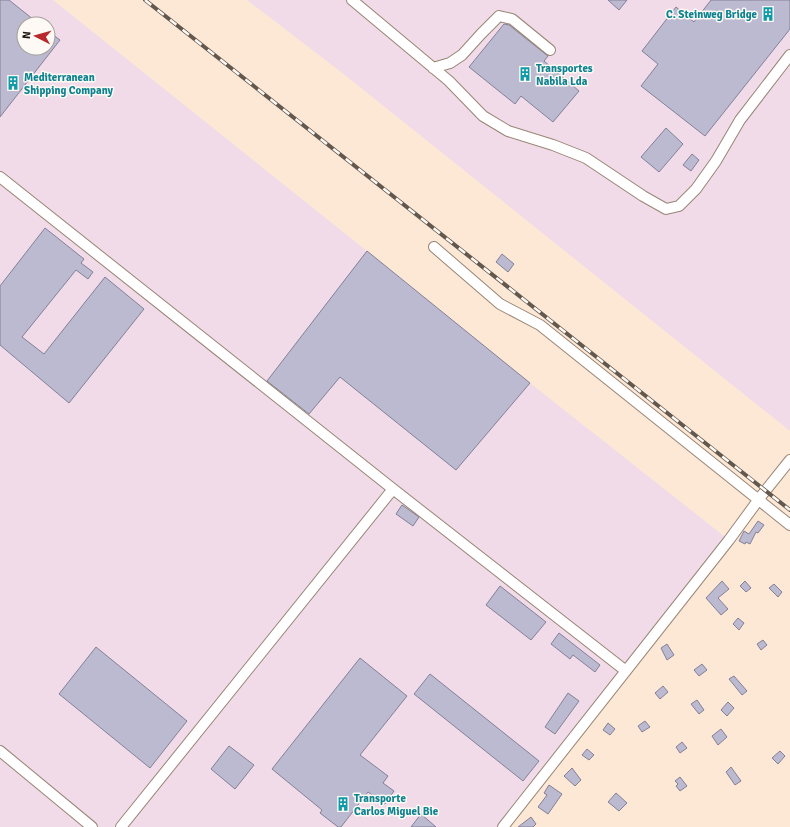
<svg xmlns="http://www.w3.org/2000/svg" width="790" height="827" viewBox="0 0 790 827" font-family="Signika,sans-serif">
<rect width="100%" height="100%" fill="#fde8d6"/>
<!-- industrial -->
<path fill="#f1dbe8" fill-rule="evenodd" d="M0,0H53L367,251L530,383L729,540L502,827H0ZM24,24H48V48H24Z
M247,0H790V431L341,72Z"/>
<!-- building -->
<path fill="#bcbad1" stroke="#838096" d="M0,0H9L39,24H24V48H48V31L60,40L0,117Z
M608,0H627L619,10Z
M711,0H790V29L705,136L641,86L658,64L642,51L676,7L694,22Z
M504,24L509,25L548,56L544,61L579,91L553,122L521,96L515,104L469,67Z
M666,128L683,144L659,172L641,157Z
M692,154L699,160L691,171L683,165Z
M45,228L84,259L81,263L93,272L88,279L76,270L22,337L44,354L105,277L144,309L69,403L0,345V286Z
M367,251L530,383L456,470L340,377L309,414L267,381Z
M502,254L514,264L508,272L496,262Z
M402,505L419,517L413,526L396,514Z
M758,521L764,525L758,533L756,532L750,544L746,542L745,544L739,541L744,531L749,534Z
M722,581L729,589L718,598L728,609L721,615L706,598Z
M745,581L751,588L746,592L740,586Z
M774,584L782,592L778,597L769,588Z
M500,586L546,622L531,640L486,605Z
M738,618L744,623L739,630L733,624Z
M559,633L600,665L595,672L573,655L570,659L551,644Z
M763,640L767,645L761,650L757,644Z
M667,644L674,655L667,660L661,648Z
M96,647L187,721L150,768L59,694Z
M360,658L407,696L360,755L388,776L383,783L394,791L385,804L368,792L341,827H338L320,813L322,810L272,769Z
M702,664L707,670L699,676L694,670Z
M430,674L539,761L523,781L414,694Z
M734,676L747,691L742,695L729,679Z
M663,686L668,692L660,699L655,693Z
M568,693L579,701L555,734L545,727Z
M697,700L704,710L699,714L691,704Z
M728,702L734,708L727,716L721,710Z
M645,721L650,727L642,732L638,726Z
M608,723L615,729L610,735L603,730Z
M721,729L727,737L718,745L712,736Z
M682,742L687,748L680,753L676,747Z
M229,746L254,765L235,789L211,769Z
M587,749L594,755L589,760L582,755Z
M780,751L785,756L778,764L772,758Z
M731,767L741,781L735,785L726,772Z
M572,768L581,780L575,786L564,776Z
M680,777L687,786L680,791L676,786L678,784L675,781Z
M549,785L562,794L548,814L538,807L547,795L544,793Z
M616,793L627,803L619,811L608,802Z
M421,814L436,827H411Z
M531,817L536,824L533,827H518Z"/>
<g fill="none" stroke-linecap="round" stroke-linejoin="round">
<defs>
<path id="minor" d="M352,0L449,81L483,116L508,131L553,145L586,158L643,196L666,209L679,206L696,189L716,161L740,120L790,55
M433,68L450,63L462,55L481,34L499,16L512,19L550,50
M0,177L393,489L626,671
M434,247L500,304L540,325L790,525
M0,751L92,827
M121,827L393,489
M503,827L729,540L762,495L790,460"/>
</defs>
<!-- minor casing -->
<use href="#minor" stroke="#988575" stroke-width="12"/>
<!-- minor -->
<use href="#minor" stroke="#fff" stroke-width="10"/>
<defs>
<path id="rail" d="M145,0L790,510"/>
</defs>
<!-- rail casing -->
<use href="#rail" stroke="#63584d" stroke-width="4"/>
<!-- rail -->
<use href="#rail" stroke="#fdf9f5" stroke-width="2.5" stroke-dasharray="8" stroke-linecap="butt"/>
</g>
<!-- icons -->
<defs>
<symbol id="building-bare" viewBox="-9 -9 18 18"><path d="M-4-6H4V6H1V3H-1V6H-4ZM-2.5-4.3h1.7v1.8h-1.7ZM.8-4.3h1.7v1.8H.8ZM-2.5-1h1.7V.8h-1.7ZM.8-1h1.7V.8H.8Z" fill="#0f9aa8" stroke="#fdf9f5" stroke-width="2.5" paint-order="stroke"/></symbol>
</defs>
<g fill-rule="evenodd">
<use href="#building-bare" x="758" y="4" width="20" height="20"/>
<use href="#building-bare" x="515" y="64" width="20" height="20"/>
<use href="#building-bare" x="3" y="73" width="20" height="20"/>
<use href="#building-bare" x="333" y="794" width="20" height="20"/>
</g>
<g text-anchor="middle" stroke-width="3" stroke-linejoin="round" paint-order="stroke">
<!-- culture labels -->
<g font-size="11" font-weight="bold" fill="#0d838f" stroke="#fdf9f5" text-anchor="start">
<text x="757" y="18" text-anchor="end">C. Steinweg Bridge</text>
<text x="536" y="72">Transportes<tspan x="536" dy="13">Nabila Lda</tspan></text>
<text x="24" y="81">Mediterranean<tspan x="24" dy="13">Shipping Company</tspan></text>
<text x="354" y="802">Transporte<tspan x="354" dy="13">Carlos Miguel Bie</tspan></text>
</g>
</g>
<!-- north arrow -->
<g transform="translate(36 36) rotate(276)"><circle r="19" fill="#fdf9f5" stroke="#a39e99"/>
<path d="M0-3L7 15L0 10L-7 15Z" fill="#b8282b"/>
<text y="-6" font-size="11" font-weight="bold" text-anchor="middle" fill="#1c150e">N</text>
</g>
</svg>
